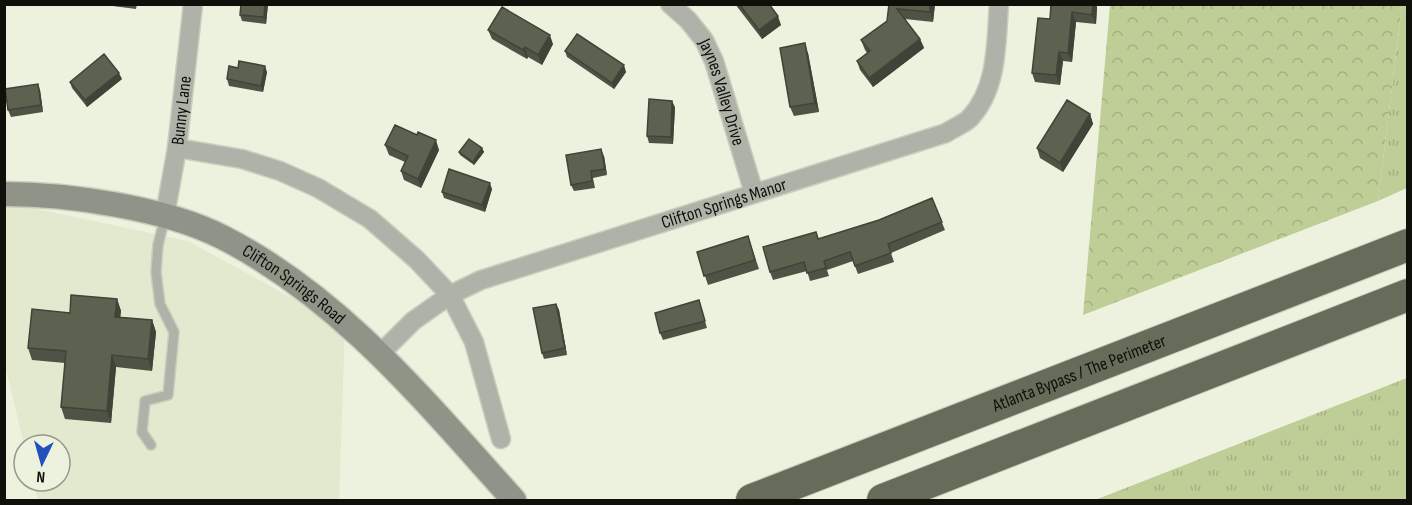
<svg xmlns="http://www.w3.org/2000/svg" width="1412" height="505" viewBox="0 0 1412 505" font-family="'Sofia Sans Condensed',sans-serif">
<defs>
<pattern id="grass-tufts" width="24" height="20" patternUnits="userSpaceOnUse" patternTransform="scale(1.5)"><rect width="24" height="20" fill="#bfce97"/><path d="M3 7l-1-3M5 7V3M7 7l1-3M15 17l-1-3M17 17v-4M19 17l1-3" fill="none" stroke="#a3b081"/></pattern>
<pattern id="forest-crowns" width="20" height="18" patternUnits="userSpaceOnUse" patternTransform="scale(1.5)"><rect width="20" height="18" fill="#bfce97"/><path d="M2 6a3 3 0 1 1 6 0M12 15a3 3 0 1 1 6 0" fill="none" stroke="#a3b081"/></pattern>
</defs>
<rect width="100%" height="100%" fill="#edf2df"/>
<!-- built -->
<path fill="#e2e9ce" d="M4,202L188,241L345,327L339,500H38L33,481H60V445H24L5,364Z"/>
<!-- grass -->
<path fill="url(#grass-tufts)" d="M1402,5H1407V188L1378,201Z
M1407,378V500H1095Z"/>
<!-- forest -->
<path fill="url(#forest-crowns)" d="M1110,5H1402L1378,201L1083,315Z"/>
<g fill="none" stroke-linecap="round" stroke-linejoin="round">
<defs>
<path id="lane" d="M151,445L142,432L145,401L168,395L174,332L160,304L156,272L158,245L165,217"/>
<g id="street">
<path id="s1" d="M670,4L688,20L704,40L714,61L754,193"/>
<path d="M177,148L242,159L280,171L318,188L370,219L417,260L450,295L474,342L501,439"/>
<path id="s2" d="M165,215L177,148L193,4"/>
<path id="s3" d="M380,354L413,321L450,295L481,280L946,133C953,128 964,124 970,118C998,88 996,43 999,4"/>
</g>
<g id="secondary">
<path id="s4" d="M4,194C68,194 165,208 222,237C342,298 426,403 514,500"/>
</g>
<g id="highway">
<path id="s5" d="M752,500L1408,245"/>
<path d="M883,500L1408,295"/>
</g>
</defs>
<!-- lane casing -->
<use href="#lane" stroke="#c9cebd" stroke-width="12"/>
<!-- street casing -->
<use href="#street" stroke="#c9cebd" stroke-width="21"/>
<!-- secondary casing -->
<use href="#secondary" stroke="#c9cebd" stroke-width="27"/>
<!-- highway casing -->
<use href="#highway" stroke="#c9cebd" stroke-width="34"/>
<!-- lane -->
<use href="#lane" stroke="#afb2a9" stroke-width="9"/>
<!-- street -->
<use href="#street" stroke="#afb2a9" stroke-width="18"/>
<!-- secondary -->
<use href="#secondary" stroke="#909387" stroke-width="24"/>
<!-- highway -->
<use href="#highway" stroke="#676b5a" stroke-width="32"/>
</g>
<!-- wall -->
<path fill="#4f5345" d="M97,4H137L136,9Z
M268,4L266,24L242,21L240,15Z
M735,4H769L781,25L762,39Z
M889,4H935L933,22L905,19L920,39L924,48L873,87L860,70L857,61L867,53L865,50L861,40L887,21Z
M1051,4H1096L1097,7L1096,24L1076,22L1072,62L1063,61L1060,85L1035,82L1032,73L1050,19Z
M488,30L553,44L542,65L528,57L527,59L492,39Z
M565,51L626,72L614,89L567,57Z
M808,53L819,112L794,116L790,107Z
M238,68L267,72L263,92L229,86L227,79Z
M122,79L87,107L72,88L70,82Z
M40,90L43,112L11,117L8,110Z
M675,107L673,144L649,143L647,136Z
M1090,114L1093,124L1063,172L1040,158L1037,148Z
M385,145L439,150L421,188L404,180L401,171L405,162L389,155Z
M482,148L484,152L474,165L460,155L459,152Z
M604,156L607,175L593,178L595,188L574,191L571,185Z
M492,189L485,212L444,198L442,192Z
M932,198L945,230L891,253L894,262L858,274L853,261L827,270L829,276L810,281L807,271L773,280L770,272L816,232L819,239L879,220Z
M748,236L759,269L708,285L697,252Z
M117,299L121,311L120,317L152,320L156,332L152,371L116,367L111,423L65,419L61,407L65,363L32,360L28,348L70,313Z
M699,300L707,328L663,340L660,333Z
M556,304L559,310L567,355L544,359L542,353Z"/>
<!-- shaded-wall -->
<path fill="#404438" d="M265,4H268L266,24L264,17Z
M930,4H935L933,22L930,12Z
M1093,4H1096L1097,7L1096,24L1092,15Z
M1072,12L1076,22L1072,62L1068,53Z
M778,16L781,25L762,39L759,30Z
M550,35L553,44L542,65L538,55Z
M920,39L924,48L873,87L869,78Z
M805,43L808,53L819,112L815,103Z
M525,47L528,57L527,59L523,50Z
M1059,52L1063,61L1060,85L1056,75Z
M624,65L626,72L614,89L612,83Z
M265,66L267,72L263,92L261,86Z
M119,73L122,79L87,107L85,100Z
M38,84L40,90L43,112L41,105Z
M672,101L675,107L673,144L671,137Z
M1090,114L1093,124L1063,172L1060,163Z
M436,140L439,150L421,188L418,179Z
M482,148L484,152L474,165L473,162Z
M601,149L604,156L607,175L605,169Z
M490,183L492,189L485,212L482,205Z
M117,299L121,311L119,329L115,317Z
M556,304L559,310L567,355L565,348Z
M152,320L156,332L152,371L148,359Z
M112,355L116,367L111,423L107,411Z"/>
<!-- building -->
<path fill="#5c6150" stroke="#404438" stroke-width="1.5" d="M241,4H265L264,17L240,15Z
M739,4H769L778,16L759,30Z
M889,4H930V12L897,9L920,39L869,78L857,61L870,51L861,40L887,21Z
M1051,4H1093L1092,15L1072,12L1068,53L1059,52L1056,75L1032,73L1038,18L1050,19Z
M502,7L550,35L538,55L525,47L523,50L488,30Z
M577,34L624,65L612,83L565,51Z
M805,43L815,103L790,107L780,48Z
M104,54L119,73L85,100L70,82Z
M239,61L265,66L261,86L227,79L229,66L238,68Z
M38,84L41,105L8,110L5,89Z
M649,99L672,101L671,137L647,136Z
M1067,100L1090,114L1060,163L1037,148Z
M395,125L417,135L418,132L436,140L418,179L401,171L408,156L385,145Z
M469,139L482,148L473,162L459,152Z
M601,149L605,169L591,171L592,181L571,185L566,155Z
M449,169L490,183L482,205L442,192Z
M932,198L942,222L888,244L891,253L855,266L850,252L824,261L826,268L807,273L804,262L770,272L763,247L816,232L818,239L879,220Z
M748,236L755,260L704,276L697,252Z
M71,295L117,299L115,317L152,320L148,359L112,355L107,411L61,407L66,351L28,348L32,309L70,313Z
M699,300L705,321L660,333L655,313Z
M556,304L565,348L542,353L533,308Z"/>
<g text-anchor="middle" stroke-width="6" stroke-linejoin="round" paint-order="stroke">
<!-- street labels -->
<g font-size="18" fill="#0e1009" stroke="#edf2df">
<text dy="6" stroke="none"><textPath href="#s1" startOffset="105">Jaynes Valley Drive</textPath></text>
<text dy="6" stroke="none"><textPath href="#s2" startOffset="106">Bunny Lane</textPath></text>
<text dy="6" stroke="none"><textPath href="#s3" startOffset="381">Clifton Springs Manor</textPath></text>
<text dy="6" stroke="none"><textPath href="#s4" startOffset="310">Clifton Springs Road</textPath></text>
<text dy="6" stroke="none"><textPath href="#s5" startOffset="351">Atlanta Bypass / The Perimeter</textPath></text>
</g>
</g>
<!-- border -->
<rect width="1412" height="505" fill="none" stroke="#0e1009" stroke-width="12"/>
<!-- north arrow -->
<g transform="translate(42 463) rotate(185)"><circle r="28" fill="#edf2df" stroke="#949889" stroke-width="1.5"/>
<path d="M0-4.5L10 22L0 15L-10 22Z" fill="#2251be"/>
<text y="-9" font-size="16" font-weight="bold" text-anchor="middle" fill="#0e1009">N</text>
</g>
</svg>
